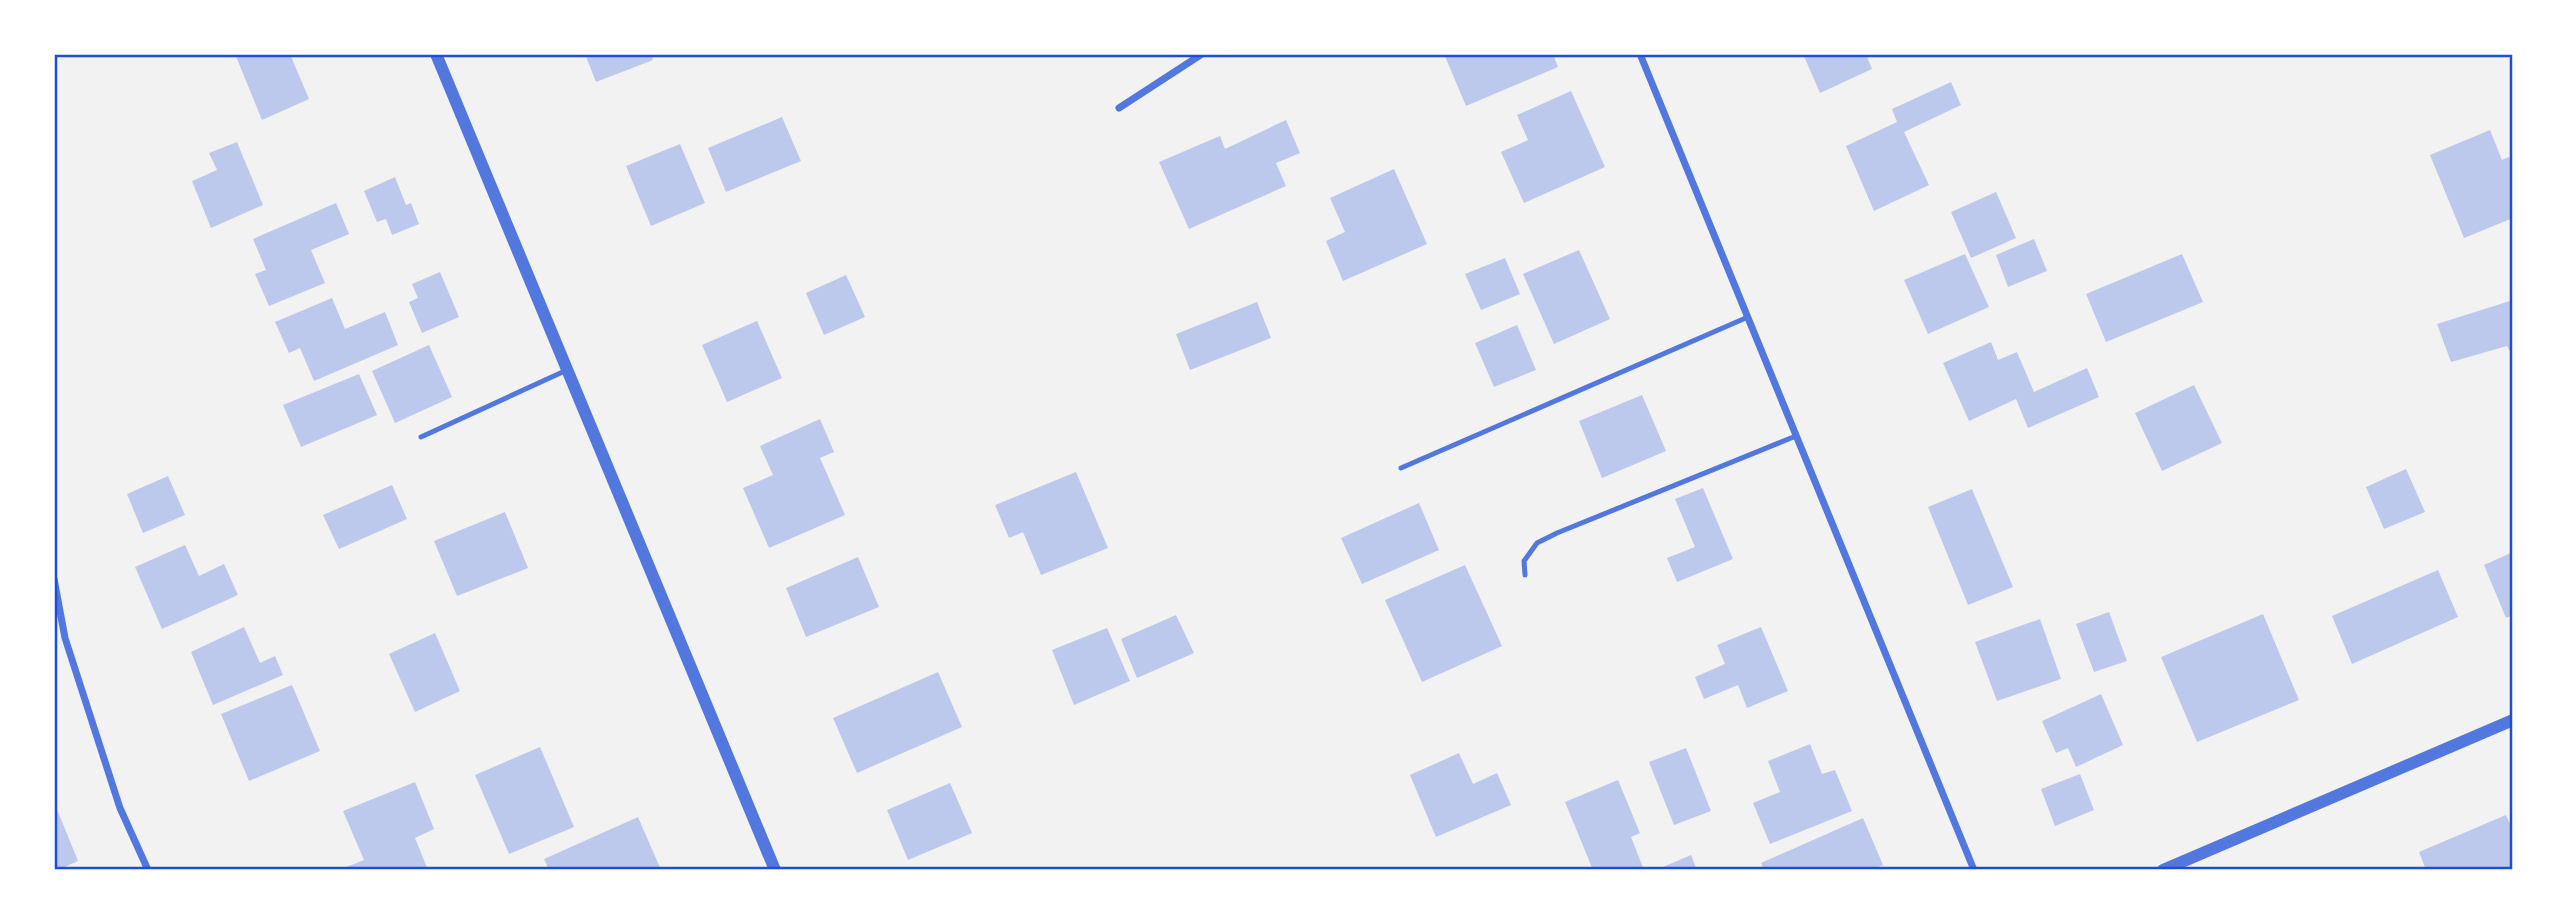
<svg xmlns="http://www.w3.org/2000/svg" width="2567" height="924" viewBox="0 0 2567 924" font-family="'Zilla Slab',serif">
<rect width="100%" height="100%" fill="#f2f2f2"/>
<!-- building -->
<path fill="#bdc9ec" d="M235,54H290L309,99L262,120Z
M585,54H651L653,60L596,82Z
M1444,54H1553L1558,67L1466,106Z
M1803,54H1866L1872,69L1820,93Z
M1951,82L1961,105L1904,132L1929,185L1874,211L1846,146L1897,122L1892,109Z
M1571,91L1605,167L1524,203L1501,152L1528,140L1517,115Z
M782,117L801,161L726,192L708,148Z
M1286,120L1300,153L1276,163L1286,186L1189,229L1159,162L1220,136L1225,149Z
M2490,130L2502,160L2509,157L2513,167V218L2464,238L2430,155Z
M237,142L263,205L211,228L192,181L217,170L209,153Z
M680,144L705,203L651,226L626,166Z
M1394,169L1427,244L1343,281L1326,241L1345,232L1330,198Z
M395,177L406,205L411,203L419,224L392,235L386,219L377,222L364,191Z
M1996,192L2016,238L1971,258L1951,212Z
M336,203L349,234L311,250L325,283L269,306L255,274L266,270L253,239Z
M2034,239L2047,271L2008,287L1996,255Z
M1579,250L1610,319L1554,344L1523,274Z
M1965,254L1989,307L1928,334L1904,280Z
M2182,254L2203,302L2106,342L2086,294Z
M1505,258L1520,294L1481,310L1465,274Z
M440,272L459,317L422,333L409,302L418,298L412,284Z
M846,275L865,317L824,335L806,293Z
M332,298L345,329L385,312L398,345L314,381L300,348L289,353L275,322Z
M2513,300V357L2507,346L2451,362L2437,324Z
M1257,302L1271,338L1190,370L1176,334Z
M757,321L782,378L727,402L702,345Z
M1517,325L1536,370L1494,387L1475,343Z
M1991,342L1998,360L2017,352L2034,392L2087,368L2099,397L2028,428L2016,399L1969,421L1943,363Z
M429,345L452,397L395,423L372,371Z
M359,374L377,415L301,447L283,405Z
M2194,385L2222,443L2162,471L2135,413Z
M1642,395L1666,451L1602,478L1579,421Z
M820,419L834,452L820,458L845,515L769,548L743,488L773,475L760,446Z
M2406,469L2425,512L2384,529L2366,487Z
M1076,472L1108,548L1041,575L1023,532L1009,538L995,505Z
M168,476L185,515L143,533L127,494Z
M392,485L407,519L339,549L323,515Z
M1703,488L1733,559L1677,582L1667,558L1695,547L1675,499Z
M1972,489L2013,587L1968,605L1928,507Z
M1419,503L1439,550L1362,584L1341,538Z
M505,512L528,568L457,596L434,541Z
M185,545L199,576L224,564L238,595L162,629L135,567Z
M2513,552V615L2506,618L2484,565Z
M858,557L879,607L806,637L786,588Z
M1465,565L1502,646L1422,682L1385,600Z
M2438,570L2458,617L2352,664L2332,616Z
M2109,612L2127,661L2094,672L2076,624Z
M2263,614L2299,700L2197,742L2161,657Z
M1176,615L1194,653L1137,678L1121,639Z
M2040,619L2061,679L1997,701L1975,642Z
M244,627L260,663L275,656L283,675L213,705L191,652Z
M1761,627L1788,691L1747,708L1738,685L1704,699L1695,677L1725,664L1717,645Z
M1107,628L1130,681L1074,705L1052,650Z
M435,633L460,691L415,712L389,654Z
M938,672L962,727L857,773L833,718Z
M292,685L320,751L249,781L221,714Z
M2101,694L2123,745L2076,767L2068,748L2056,753L2042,721Z
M1810,744L1822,774L1835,770L1852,811L1770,844L1753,803L1780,792L1768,761Z
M540,747L574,827L509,854L475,775Z
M1686,748L1711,811L1674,825L1649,762Z
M1459,753L1473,784L1497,773L1511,805L1436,837L1410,775Z
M2080,774L2094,810L2055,826L2041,789Z
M1618,780L1640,833L1631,837L1644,870H1593L1565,802Z
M415,782L434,829L415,838L428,870H339L364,860L343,811Z
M950,783L972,833L908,860L887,810Z
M54,802L78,861L58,870H54Z
M2506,815L2513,831V870H2426L2419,852Z
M638,817L661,870H549L544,859Z
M1863,818L1883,865L1871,870H1764L1761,863Z
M1691,855L1697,870H1656Z"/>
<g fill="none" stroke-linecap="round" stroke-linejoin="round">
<!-- service -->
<path stroke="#5277de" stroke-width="5" d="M421,437L567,370
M1401,468L1748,317
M1525,575L1524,561L1537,543L1557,533L1796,436"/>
<!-- minor -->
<path stroke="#5277de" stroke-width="7" d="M1640,54L1974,870
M1119,108L1202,54
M54,579L65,638L120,808L148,870"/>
<!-- tertiary -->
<path stroke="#5277de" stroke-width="12" d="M436,54L775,870
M2163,870L2513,720"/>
</g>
<!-- border -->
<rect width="2567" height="924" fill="none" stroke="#ffffff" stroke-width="112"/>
<rect x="56" y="56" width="2455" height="812" fill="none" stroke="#1d4ed8" stroke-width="2.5"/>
</svg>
